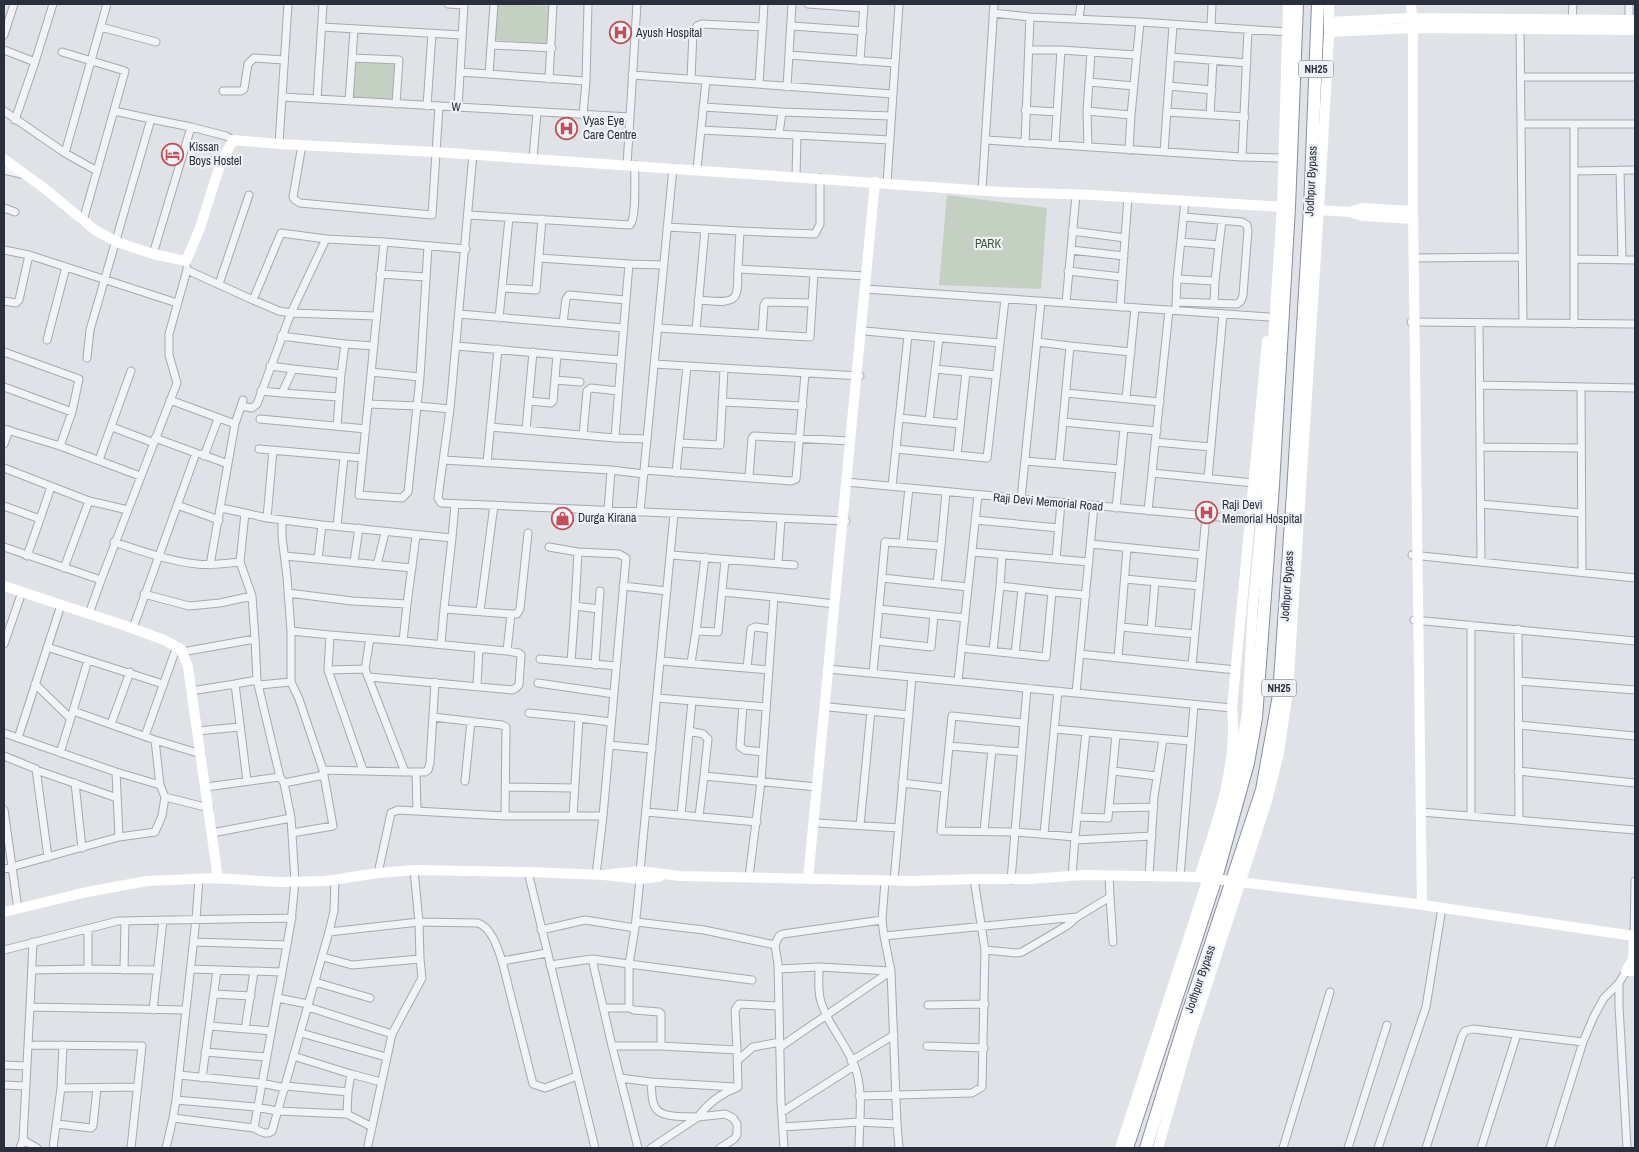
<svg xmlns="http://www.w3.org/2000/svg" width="1639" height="1152" viewBox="0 0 1639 1152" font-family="'Archivo Narrow',sans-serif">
<rect width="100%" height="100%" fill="#dfe2e7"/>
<!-- green -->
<path fill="#c4d0c1" d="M497,4L552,6L550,44L495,40Z
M354,61L396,64L393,101L352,98Z
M947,195L1047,208L1041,289L939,285Z"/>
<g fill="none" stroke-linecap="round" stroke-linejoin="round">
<defs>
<path id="street" d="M448,4L464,5
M808,4L864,8
M1629,4V20
M993,13L1030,17L1140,22L1287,32
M1079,18L1081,4
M1572,20L1573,4
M792,26L863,31
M1520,26L1523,323
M101,27L156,42
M322,27L462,35
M1211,27L1212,4
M4,35L14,4
M491,45L552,48
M4,50L35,62
M1029,50H1061L1136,55
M62,52L125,71L83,221
M789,55L895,63
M1171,57L1247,63
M352,58L399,60L396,104
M860,61L864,4
M460,72L586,81
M489,74L494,4
M632,75L893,94
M1521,77H1635
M549,79L553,4
M691,79L693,32L697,26L702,24L763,27
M1089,82L1134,86
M759,84L764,4
M1169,86L1212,90
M787,87L792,4
M223,91H241L244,89L248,64L254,58L284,60
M282,97L630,117
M317,99L323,4
M349,101L354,29
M427,106L432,33
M703,107L782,112L891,116
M458,108L464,4
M1025,110L1057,112
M4,111L65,153L97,171
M114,111L151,119
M1087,111L1131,115
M1167,112L1245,117
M583,115L586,81L588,4
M1210,115L1213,61
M15,120L35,62L53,4
M1521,124H1574V324
M1574,124H1635
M701,130L890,140
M779,134L782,112
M986,140L1242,157L1283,158
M1025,143L1030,17
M279,144L288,4
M1055,144L1061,50
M302,145L293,197L295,200L300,203L432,215L439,106
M1088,147L1087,111L1091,52
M1129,150L1131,115L1140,22
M1164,152L1173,25
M65,153L107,4
M473,154L450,409L438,498L441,503L846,521
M1242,157L1248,30
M533,158L537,112
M627,165L637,4
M697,169L706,80
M4,170L21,174
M1620,170L1622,260
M1574,171L1635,170
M796,177L797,135
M887,183L899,4
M982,190L994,4
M4,208L15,212
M468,215L630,225C637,217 634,178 635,165
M667,227L740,231L738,269L866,276
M740,231L815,234L820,224V178
M1072,231L1125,238
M1219,245L1222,221
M4,250L29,255L19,300L16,303L4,301
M1071,250L1124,256
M153,254L191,127L226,136L233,140
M29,255L177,303
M539,258L629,264
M1414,258L1522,257
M1574,259L1635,260
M187,268V270L253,300
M1068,271L1122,277
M380,274L426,277
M1177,279L1215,281L1219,245L1182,242
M219,284L249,195
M502,288L536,290L542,219
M865,289L1269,317
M698,300C708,300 733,306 736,294C739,286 737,276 738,269
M1176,302L1237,304L1241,301L1243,295L1248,230L1247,225L1242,222L1184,217
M1066,303L1076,195
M1214,303L1215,281
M1176,305L1177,279L1185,201
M1120,307L1128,197
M459,314L624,328
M376,316L291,313L279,311L253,300L281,233L326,239L384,242
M499,318L509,218
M1411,322L1635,324
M563,323L566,299L569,295L626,300
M1479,323L1481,562
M658,328L810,337L814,273
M696,330L705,229
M865,331L908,335L892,486
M762,334L764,305L766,302L812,303
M908,335L1000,343
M281,336L345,344
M47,340L66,267
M1037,342L1070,346L1059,464
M456,346L621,360L629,264L664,265
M1070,346L1131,352
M4,352L79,379L72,412L60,446
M87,358L90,330L151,119L191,127
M621,360L615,438L647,439
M654,364L860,376
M270,366L293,369
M935,369L996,375
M371,372L420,377L428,246
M420,377L408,492L402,498L359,495L384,242L466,249
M555,380L580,382
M1480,385L1635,388
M4,387L72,412
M1581,387L1582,572
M261,391L282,393L293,369L341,374L345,344L374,346
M282,393L339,397
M1066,393L1160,402
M1126,398L1135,308
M170,400L235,424
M529,401L551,403L553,401L557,355
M722,402L803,406
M368,404L418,406L450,409
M241,406L252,408L257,404L291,313L326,239
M899,418L929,421L939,338
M260,419L366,429
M929,421L960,424
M1063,422L1157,431
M337,426L341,374
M112,427L154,443
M490,427L615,438
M4,429L60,446L140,476
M526,430L533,352
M583,435L587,391L591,388L618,391
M1155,442L1211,447
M679,443L720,445L724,369
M4,444L9,430
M1480,447L1581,448
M259,449L363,458
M896,449L987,458L1005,299
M201,454L228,464
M957,455L966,372
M204,456L218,419
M99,460L131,371
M443,460L611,470L608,511
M1025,461L1120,469L1116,508
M487,463L498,349
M4,468L89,501L128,510L177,383L169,355V334L187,270
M1120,469L1124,428
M611,470L644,474
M644,470L791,481L796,479L805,373
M676,473L687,366
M1152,473L1254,483
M749,477L752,438L754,436L850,441
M1208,478L1223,314
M846,482L1250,520
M1021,499L1041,301
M1481,504L1581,513
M177,505L219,520
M4,506L40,519L27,556
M221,508L245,513
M1148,511L1169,310
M640,512L673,168
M267,518L273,450
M40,519L51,487
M282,520V537L287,577L291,631L330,635L328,670L365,669L405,772L323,770L333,826L292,833
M975,520L1059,528
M337,526L344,457
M114,542C141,551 169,561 197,564C211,566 226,563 240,562L252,596
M903,543L909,488
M1091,544L1202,555
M4,547L101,580L89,614
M549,547L578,552L619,554L626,558L603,816
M972,552L1089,562
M671,555L794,565
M1002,555L1000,586L1052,592
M1412,555L1635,578
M285,556L412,568
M318,559L322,525
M1056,559L1061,503
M240,562L245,513L267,518L322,525L452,538L455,504
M354,562L359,528
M778,563L781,519
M210,565L235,424L243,400
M377,565L385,533
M64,568L89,501
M882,578L968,587
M1125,579L1200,586
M101,580L128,510
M937,584L941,546
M623,586L667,591
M722,592L774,597
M288,593L352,601L407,604L416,536
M144,594L189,606L220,603L252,596L255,639
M575,606L578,552
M879,609L965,618
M480,611L494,505
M511,614H517L520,609L528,533
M1414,620L1635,641
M1471,625V816
M1121,627L1195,634
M133,628L196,453L155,438
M1518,629L1519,820
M1151,630L1155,582
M291,631V682L299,699L323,770
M696,631L718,632L725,560
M330,635L403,641L407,604
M403,641L507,651L511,614L444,609L452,538
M876,641L931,647L934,615
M4,644L22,592
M441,644L444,609
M47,647L163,684
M961,648L1046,657L1052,592L1086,595
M993,651L1000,586
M182,652L255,639L257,680L235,684
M1015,654L1022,589
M1080,654L1236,670
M1118,658L1127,548
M540,659L616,666
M661,661L769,670
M571,662L575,606L599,609
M691,663L696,631L705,557
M595,665L600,591
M1192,665L1206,516
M747,668L751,629L755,627L771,629
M365,669L370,638
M828,669L1232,708
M328,670L363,770
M873,673L885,542L941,546L946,492
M369,677L512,690L516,688L519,685L521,655L519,653L507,651
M257,680L280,777
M958,681L978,495
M1518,681L1635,690
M538,683L614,694
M35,684L70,718
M259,685L291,682
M477,686L479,648
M191,691L235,684L247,781
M1076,693L1094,506
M657,698L766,707
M743,705L740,747L745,750L763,752
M829,707L909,715
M73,711L88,660
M529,713L579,718L573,816
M433,717L502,725L506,727L505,816
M579,718L611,722
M111,724L130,672
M1518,725L1635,736
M1054,729L1190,741
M197,731L240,727
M689,731L703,734L708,739L704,776L817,787
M4,733L116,772L119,837L4,869
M145,736L177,646
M18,738L61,605
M609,745L652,749
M949,746L952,716L1024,723
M60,753L73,711L155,740
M4,756L36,769L48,857
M36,770L117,798
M1113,771L1157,776
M1518,771L1635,783
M116,772L160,785L165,797L162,816L155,832L119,837
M405,772H425L428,770L430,763L435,682
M416,773L417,810
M465,781L471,721
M75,783L82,848
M284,783L324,775
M902,783L945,788L941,831L1015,832L1075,837L1072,876
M160,785L155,740L201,754
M206,787L280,777L284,783L291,818L295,882L291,922L254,1128
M506,787L575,788
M945,788L949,746L1022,752
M165,797L209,808
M1110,808L1154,807
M4,810L18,909
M646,812L757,822
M1421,812L1635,830
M681,815L692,701
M699,816L704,776
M1077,817L1108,818L1116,735
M817,823L899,828
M860,826L871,711
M984,831L992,749
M212,833L291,818
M1044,834L1058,691
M1075,837L1086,732
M1075,840L1152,836
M640,871L674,514
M528,872L595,1148
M378,873L391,813L398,810L505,816H603L596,875
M1149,876L1154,797L1163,739
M749,877L761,782L774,597L835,604
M1180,877L1194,705
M199,879L196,919L176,1100L256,1107L277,1111L347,1114L348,1092L286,1086
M1011,880L1027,688
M894,881L912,677
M1110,897L1113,942
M636,922L704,930L775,945L779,936L783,934L882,920L885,881
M541,930L585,920L635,928L640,879
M329,932L419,922L478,923C492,928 498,949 502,961
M884,936L1077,917
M1634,936L1635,881
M33,942L30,1007L186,1010
M194,942L287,945
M775,945L778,964L781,1102L784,1148
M4,950L118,921L292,918
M985,950L1016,953L1022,952L1068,925L1077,917L1110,897L1109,875
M547,953L502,961L533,1084L545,1088L577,1076
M323,957L352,965L420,959L419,922L414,870
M592,959L612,1046L638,1148
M550,965L592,959L629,964L635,928
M819,967C819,977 818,988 820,998C826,1023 846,1043 855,1067C864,1092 859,1123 859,1148
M88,969V929
M191,969L282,972
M778,969L819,967L891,971L884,936L882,920
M32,970L88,969L158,970
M124,970L125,921
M891,971L897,1124
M1626,971L1619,983V1006L1627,1148
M315,982L370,998
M214,994L251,996
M277,998L308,1004
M928,1005L985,1004
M308,1007L392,1034
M603,1008H629
M153,1010L163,920
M210,1026L271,1031
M245,1029L254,972
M301,1033L386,1057
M28,1045L142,1046L131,1148
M612,1046H661V1014L659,1012L634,1010L629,1008V964L752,980
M927,1046L984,1048
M780,1047L891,971
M737,1050L735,1010L739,1004L779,1006
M205,1052L266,1057
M293,1056L351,1074L348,1092
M738,1060L753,1047L780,1042
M851,1061L894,1035
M4,1065L26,1066
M351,1074L381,1082
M179,1075L261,1083L285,1088
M202,1078L217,970
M620,1078L651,1082L735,1087
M651,1082C652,1089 651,1101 655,1107C661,1119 686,1116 698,1117C708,1103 722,1093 738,1087L737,1050L661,1046
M4,1085L25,1086
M61,1088L138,1087
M859,1096L972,1093L982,1087L985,950L974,879
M176,1100L173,1118L254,1128C260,1131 266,1136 272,1131L329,932L334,911L335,879
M782,1112L854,1066
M347,1114L372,1127L368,1145
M57,1124L91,1128L93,1126L97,1088
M372,1127L392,1034L422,978L420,959
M783,1127L859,1122L897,1124L899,1148
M23,1140L37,1148
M20,1148L23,1140L30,1007
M53,1148L61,1088L63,1045
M166,1148L173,1118
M651,1148L698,1117L725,1114L733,1118L737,1124V1135L734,1139L720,1148
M1283,1148L1330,992
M1348,1148L1387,1025
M1378,1148L1426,1007L1442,908
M1426,1148L1462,1036L1465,1031L1473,1029L1583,1042
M1481,1148L1517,1034
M1550,1148L1583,1042L1594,1016L1604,998L1619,983"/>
<path id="highway" d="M1127,1148L1216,878L1248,763L1256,718L1273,485L1289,207L1297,4
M1146,1148L1187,1016L1262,790L1279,695L1293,493L1310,209L1318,4"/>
</defs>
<!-- street casing -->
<use href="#street" stroke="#a5a9b1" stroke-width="9"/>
<!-- highway casing -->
<use href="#highway" stroke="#888f9c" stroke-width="14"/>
<!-- street -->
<use href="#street" stroke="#f2f3f6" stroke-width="7"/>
<!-- secondary -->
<path stroke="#fff" stroke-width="10" d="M1411,4L1413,28V211L1422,905
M1329,22L1407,18L1635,20
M1329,32L1413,28L1635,30
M4,159L44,188L95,230L117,242L153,254L186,261L200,228L220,165L233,140L279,144L435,152L1001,192L1093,195L1282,207
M1319,210L1350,212L1362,208L1413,211
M1350,212L1362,216L1413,219
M4,586L126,626L164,640L181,649L188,667L218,879
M604,875L640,871L680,876L912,881L974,879H1030L1083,875L1199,877L1416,904L1634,936L1633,960L1626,971H1635
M1199,877C1217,823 1238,765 1232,708L1267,341
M808,879L875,182
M4,912L87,892L147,881L215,878L279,882L326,881L378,873L414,870L528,872L604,875L640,879L659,877
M1120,1148L1208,878L1232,791L1247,714L1253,605L1260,535L1282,207L1288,4
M1158,1148L1189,1040L1267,801L1279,753L1288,690L1322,161L1329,36V4"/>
<!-- highway -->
<use href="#highway" stroke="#fff" stroke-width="12"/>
</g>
<!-- icons -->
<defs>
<symbol id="hospital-ring" viewBox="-11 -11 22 22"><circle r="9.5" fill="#eef1f5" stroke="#c24e58" stroke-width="1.5"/><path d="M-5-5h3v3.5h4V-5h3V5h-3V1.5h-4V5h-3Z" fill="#c24e58"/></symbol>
<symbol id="hotel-ring" viewBox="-11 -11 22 22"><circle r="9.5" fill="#eef1f5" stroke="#c24e58" stroke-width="1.5"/><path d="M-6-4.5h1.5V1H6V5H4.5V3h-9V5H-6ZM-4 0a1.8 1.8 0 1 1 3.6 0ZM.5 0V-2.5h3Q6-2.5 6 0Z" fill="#c24e58"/></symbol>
<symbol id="shop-ring" viewBox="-11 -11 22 22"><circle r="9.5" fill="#eef1f5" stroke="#c24e58" stroke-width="1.5"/><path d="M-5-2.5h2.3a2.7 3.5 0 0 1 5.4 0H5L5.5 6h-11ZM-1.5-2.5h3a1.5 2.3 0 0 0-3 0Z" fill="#c24e58"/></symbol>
</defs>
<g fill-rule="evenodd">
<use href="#hospital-ring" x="608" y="20" width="25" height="25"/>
<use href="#hospital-ring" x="554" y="116" width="25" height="25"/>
<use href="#hotel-ring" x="160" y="142" width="25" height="25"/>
<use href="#hospital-ring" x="1194" y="500" width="25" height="25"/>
<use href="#shop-ring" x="550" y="506" width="25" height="25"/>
</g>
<g text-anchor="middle" stroke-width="4.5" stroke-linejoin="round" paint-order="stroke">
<!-- shield labels -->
<g fill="#eef1f5" stroke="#646974" stroke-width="1">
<rect x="1298.5" y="60.5" width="35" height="17" rx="4"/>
<rect x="1261.5" y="679.5" width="35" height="17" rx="4"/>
</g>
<g font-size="11" font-weight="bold" fill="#292f3d">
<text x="1316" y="73">NH25</text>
<text x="1279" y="692">NH25</text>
</g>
<!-- poi labels -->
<g font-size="12" fill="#292f3d" stroke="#eef1f5" text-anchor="start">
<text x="636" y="37">Ayush Hospital</text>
<text x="583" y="125">Vyas Eye<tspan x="583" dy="14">Care Centre</tspan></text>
<text x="189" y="151">Kissan<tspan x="189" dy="14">Boys Hostel</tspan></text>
<text x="1222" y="509">Raji Devi<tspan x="1222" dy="14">Memorial Hospital</tspan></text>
<text x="578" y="522">Durga Kirana</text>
</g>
<!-- street labels -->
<g font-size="12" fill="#292f3d" stroke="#eef1f5">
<text transform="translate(456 107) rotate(3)" y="4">W</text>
<text transform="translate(1311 181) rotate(-87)" y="4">Jodhpur Bypass</text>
<text transform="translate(1048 502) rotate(5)" y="4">Raji Devi Memorial Road</text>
<text transform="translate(1287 586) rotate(-86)" y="4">Jodhpur Bypass</text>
<text transform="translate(1200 979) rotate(-71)" y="4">Jodhpur Bypass</text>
</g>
<!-- park labels -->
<g font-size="12" fill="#3c5738" stroke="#eef1f5">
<text x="988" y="248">PARK</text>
</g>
</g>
<!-- border -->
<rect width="1639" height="1152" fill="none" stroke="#292f3d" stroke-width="10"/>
</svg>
